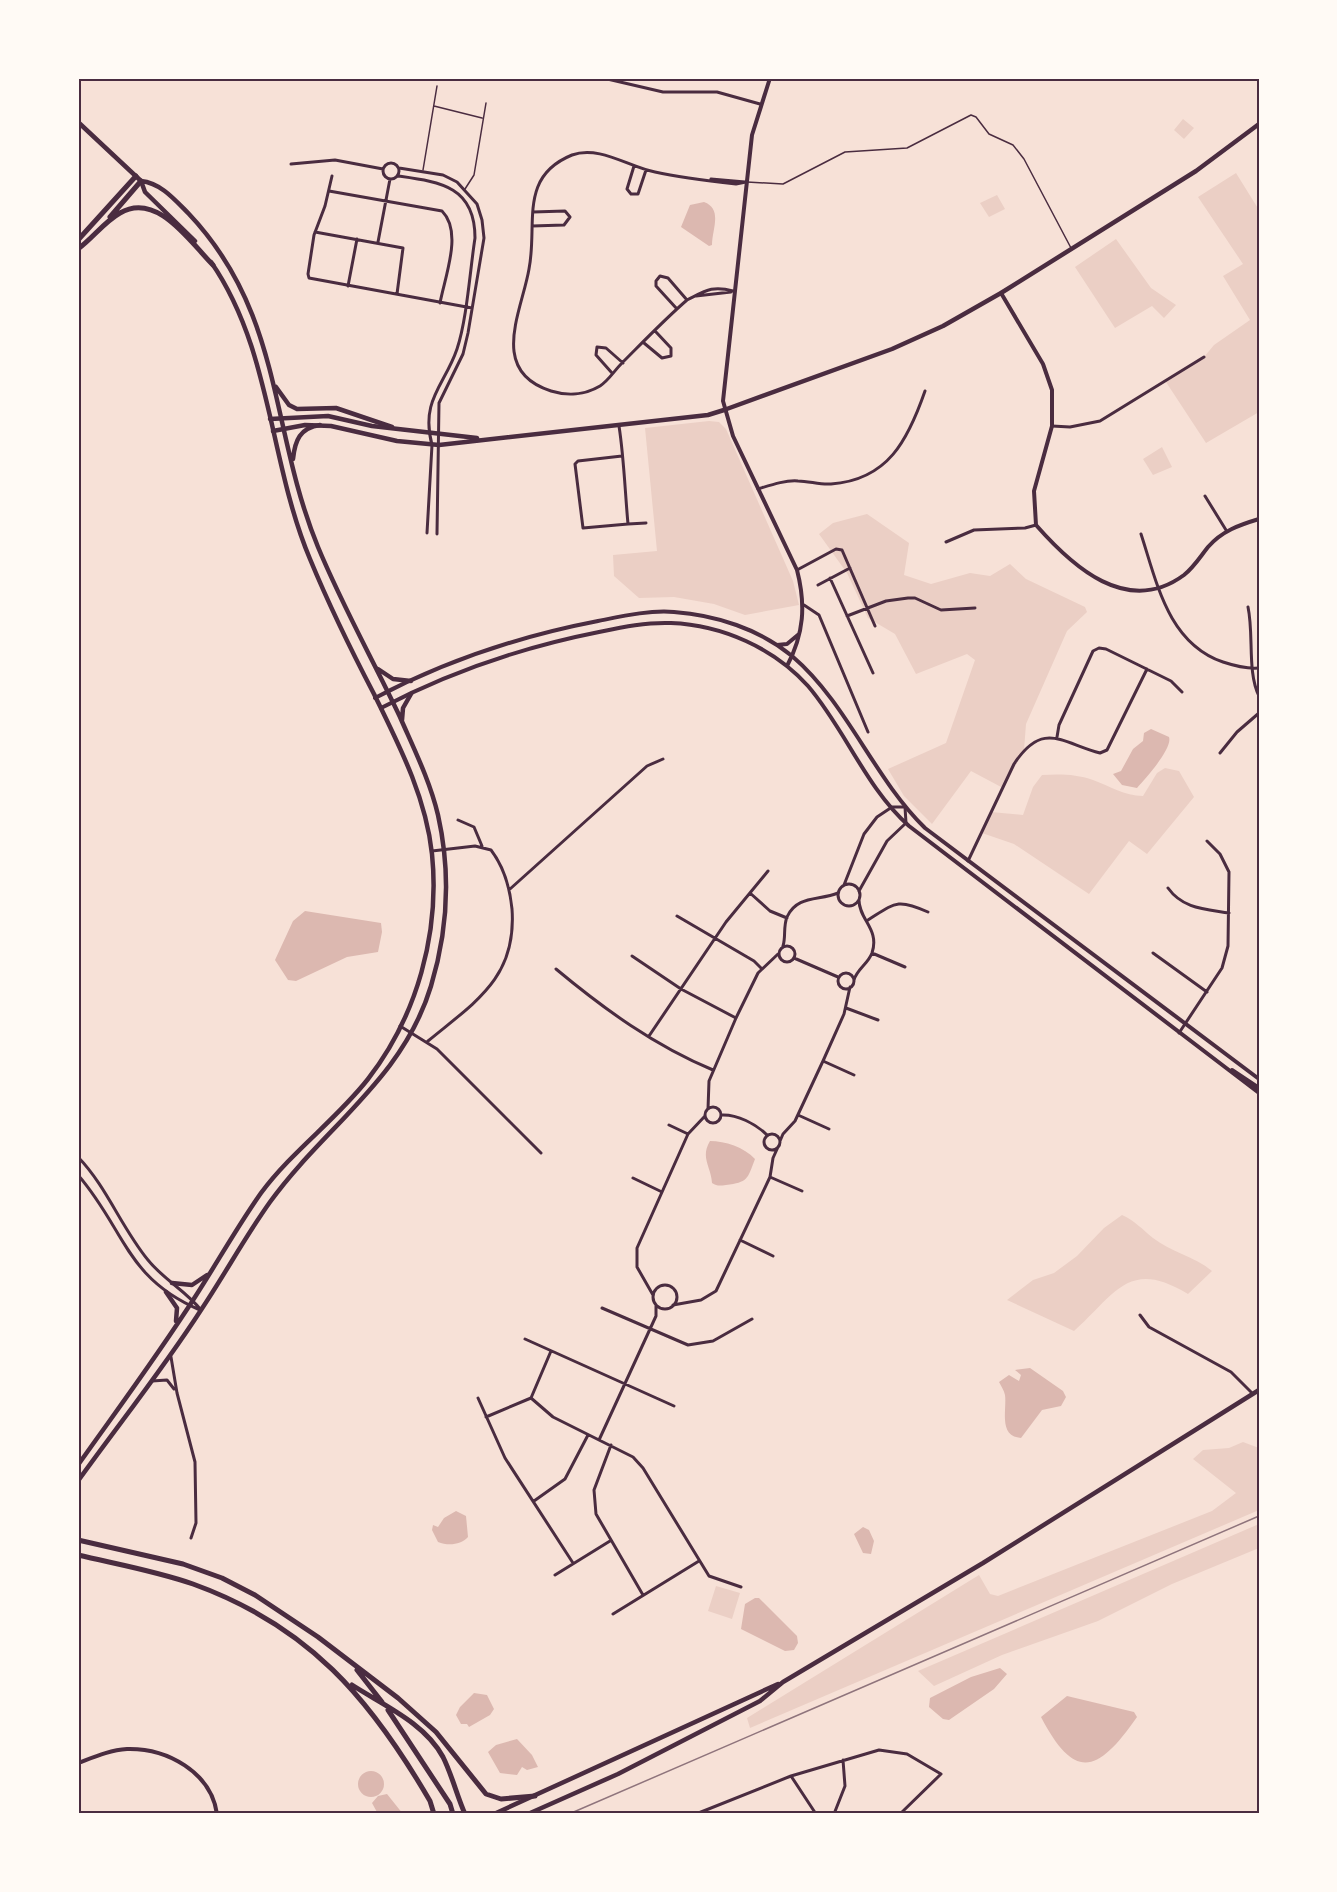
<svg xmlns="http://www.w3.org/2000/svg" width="1337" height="1892" viewBox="0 0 1337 1892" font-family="'Nunito Sans',sans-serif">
<rect width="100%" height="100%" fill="#f7e1d7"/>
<!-- green -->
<path fill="#ebcfc5" d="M1183,119L1194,128L1184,139L1174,130Z
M1236,173L1259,210V412L1206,443L1166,382L1204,357L1214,345L1250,320L1223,276L1243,264L1198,197Z
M997,195L1005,209L989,217L980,203Z
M1116,239L1151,288L1176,305L1164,318L1152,306L1115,328L1075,267Z
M709,421L719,422L726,429L793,581L799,605L745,615L714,604L674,597L639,598L614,576L613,555L657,551L645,428Z
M1162,447L1172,467L1153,475L1143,459Z
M867,514L909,543L904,575L931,584L970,573L990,576L1010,564L1026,579L1085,607L1087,612L1067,631L1026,724L1024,750L1003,788L971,771L932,824L904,796L888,769L946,743L975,660L967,654L916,674L895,634L868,618L847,573L819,534L833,523Z
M1165,768L1179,771L1194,797L1147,854L1129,841L1089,894L1014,844L982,833L991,812L1023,815L1033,787L1042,775C1060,774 1076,774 1093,780C1110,786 1124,796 1143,796L1157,773Z
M1122,1215C1135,1221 1142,1229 1153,1238C1171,1252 1194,1256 1212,1271L1188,1294C1129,1258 1116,1293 1074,1331L1007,1300L1033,1280L1054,1273L1077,1256L1104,1228Z
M1243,1442L1259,1448V1510L750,1728L747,1718L979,1575L990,1594L998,1596L1212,1511L1236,1493L1193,1459L1203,1450L1229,1448Z
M1259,1524V1548L1172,1584L1098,1621L1002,1655L934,1686L918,1671Z
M716,1586L740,1593L732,1619L708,1611Z"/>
<!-- water -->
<path fill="#dcb8b0" d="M704,202C723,209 712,229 712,245L709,246L681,227L690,205Z
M1151,729L1169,737C1173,748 1146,778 1137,788L1122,785L1113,774L1121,771L1133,749L1143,741L1144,733Z
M305,911L381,923L382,932L378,952L347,957L296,981L288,980L275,960L293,921Z
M710,1141C725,1141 744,1147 755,1159C747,1180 748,1182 726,1185C719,1186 717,1186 712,1183C711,1166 700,1158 710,1141Z
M1030,1368L1063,1391L1066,1397L1061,1406L1042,1410L1021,1438C998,1436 1007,1410 1005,1395C1004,1390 1001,1386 999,1382L1009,1375L1019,1381L1021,1375L1015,1370Z
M456,1511L466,1516L468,1537C461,1545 448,1546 438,1542L432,1530L433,1525L438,1527L444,1518Z
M863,1527L869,1530L874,1541L871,1554L863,1553L854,1534Z
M755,1598H759L797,1636L798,1643L794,1650L785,1651L741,1629L745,1604Z
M1000,1668L1007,1674L994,1689L949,1720L943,1719L929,1707L930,1698L971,1677Z
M474,1693L487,1695L494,1709L490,1715L469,1727L467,1724H461L456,1715L460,1707Z
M1067,1696L1134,1712L1137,1717C1098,1773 1075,1782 1041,1717Z
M517,1739L532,1755L538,1767L527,1770L522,1767L517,1775L500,1773L488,1752L496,1745Z
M358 1784a13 13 0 1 1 26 0a13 13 0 1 1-26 0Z
M387,1794L403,1814H378L372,1803L378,1796Z"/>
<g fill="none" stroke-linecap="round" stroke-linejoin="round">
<!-- service -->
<path stroke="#4a2c40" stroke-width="1.5" d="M434,106L482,118
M423,170L437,86
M747,182L783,184L845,152L907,148L971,115L976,117L989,134L1013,145L1024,159L1071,248
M465,189L474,175L486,103"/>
<!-- minor -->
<path stroke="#4a2c40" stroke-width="3" d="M603,78L663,92H717L760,104
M383 171a8 8 0 1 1 16 0a8 8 0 1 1-16 0Z
M291,164L335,160L383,169
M634,166L627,189L631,194H638L646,170
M399,168L443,175L457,182L477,204L482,220L484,238L468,333L463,354L439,403L437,534
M332,176L325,206L314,235L308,274L309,278L472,308
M398,176C440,182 475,186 475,238C470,270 467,319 457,349C445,385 420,400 432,445L427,533
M711,179L745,182
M329,191L442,211C463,232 445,276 440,303
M532,226L564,225L570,217L565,211L533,212
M315,232L403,248L397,294
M378,242L390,179
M348,286L357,239
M733,291C712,285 705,291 687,300C665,319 643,342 622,363C614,371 609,380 600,386C585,395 567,396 551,391C488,371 522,311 529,269C538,224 518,177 572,155C599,145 629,167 655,172C682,178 709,181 736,184L746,182
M696,296L731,292
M677,309L656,286V281L660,276L668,278L687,300
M644,343L662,358L671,356V348L656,332
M612,373L596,355L597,347L606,348L623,363
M619,426C624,458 625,492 628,524L583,528L575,464L578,461L622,456
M1052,426L1070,427L1100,421L1204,357
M758,489C771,485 785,480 798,481C809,481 820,485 831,484C888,480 908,440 925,391
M1205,496L1226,530
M628,524L646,523
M1141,534C1157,583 1168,643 1223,662C1235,666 1246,669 1259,668
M946,542L974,530L1025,528L1036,525
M797,570L836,549L842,550L875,626
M830,578L873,673
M818,585L850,568
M804,605L819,615L868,732
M1248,607C1254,635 1247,672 1259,696
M847,616L886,601L908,598H915L941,610L975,608
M1057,737L1059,725L1093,651L1099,648L1106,649L1171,681L1182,692
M1220,753L1237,732L1259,713
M458,820L474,827L482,846
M968,861L1014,764C1043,720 1062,743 1100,753L1107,750L1147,669
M838 895a11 11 0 1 1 22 0a11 11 0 1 1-22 0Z
M844,885L864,834L877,817L892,807H905L906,823L887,841L859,891
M1168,888C1183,909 1205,909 1229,913
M510,889L647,766L663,759
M750,893L770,911L787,918
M677,916L754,961L762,969
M868,920C895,903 897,898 928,912
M779 954a8 8 0 1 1 16 0a8 8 0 1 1-16 0Z
M783,946C786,937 783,927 787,917C797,895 819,901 838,893
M872,953L905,967
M1153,953L1207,992
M632,956L681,989L736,1018
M794,958L838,977
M556,969C604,1009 655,1046 713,1070
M838 981a8 8 0 1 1 16 0a8 8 0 1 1-16 0Z
M854,980C857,969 868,964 872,953C880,929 859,920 859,900
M846,1008L878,1020
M400,1026L437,1049L541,1153
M1179,1033L1222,968L1228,946L1229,872L1220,854L1207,841
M649,1036L726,922L768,871
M428,1041C475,1002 517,978 512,909C510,889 504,867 491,850L475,846L432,851
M823,1061L854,1075
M705 1115a8 8 0 1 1 16 0a8 8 0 1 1-16 0Z
M708,1109L709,1081L736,1018L758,973L778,954
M721,1115C737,1114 756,1124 767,1135
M798,1115L829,1129
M669,1125L688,1134
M764 1142a8 8 0 1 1 16 0a8 8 0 1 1-16 0Z
M780,1141L783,1134L795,1121L823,1061L844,1014L850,987
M78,1157C107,1187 121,1227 148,1260C163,1279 186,1291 201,1310
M78,1175C125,1229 125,1278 200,1310
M770,1177L802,1191
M633,1178L662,1192
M740,1240L773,1256
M653 1297a12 12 0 1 1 24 0a12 12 0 1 1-24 0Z
M653,1295L637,1267V1248L688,1134L705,1116
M673,1305L701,1300L716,1291L770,1177L773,1158L778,1147
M602,1308L688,1345L713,1341L752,1319
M1140,1315L1149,1327L1231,1372L1252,1393
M525,1339L674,1406
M171,1357L177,1393L195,1462L196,1523L191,1538
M152,1381L167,1380L174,1389
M478,1398L505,1458L573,1563
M531,1398L553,1417L633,1457L643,1468L709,1576L741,1587
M486,1417L531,1398L551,1351
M599,1440L656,1316V1305
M611,1445L594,1490L596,1514L643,1595
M534,1501L565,1479L588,1435
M555,1575L610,1541
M613,1614L699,1561
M791,1776L816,1814
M696,1814L791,1776L879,1750L907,1754L941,1774L900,1814
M834,1814L845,1786L843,1760"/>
<!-- tertiary -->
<path stroke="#4a2c40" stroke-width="4" d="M770,78L752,135L723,401L733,436L797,570C806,605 804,634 787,666
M1001,293L1043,364L1052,390V426L1034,491L1036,525C1072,566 1127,617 1184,575C1194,567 1200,557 1208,547C1222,531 1239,525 1259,519
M777,645L787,644L799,634
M375,698C445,661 520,636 598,621C623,616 649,610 674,612C716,615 759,629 792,656C848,704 873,777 925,828L1259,1079
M381,708C450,672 523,647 599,632C623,627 647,622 671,623C722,625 774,648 808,686C845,729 866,788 909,826L1259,1093
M1232,1070L1259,1088
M78,1763C94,1757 110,1750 127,1749C167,1748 211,1772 217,1814"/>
<!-- secondary -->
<path stroke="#4a2c40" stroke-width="4.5" d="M270,419L328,416L372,426L477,438
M273,431L305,425L331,426L397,441L439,445L708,415L724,410L892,349L943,326L1001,293L1196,171L1259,124"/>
<!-- primary -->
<path stroke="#4a2c40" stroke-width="4.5" d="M78,122L141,181L145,192L195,241
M276,387L289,405L297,409L336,408L392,427
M293,459C295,440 300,428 320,425
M378,669L393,679L411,681
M402,720L403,708L411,694
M172,1283L192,1285L207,1275
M166,1292L177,1308L176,1321
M78,1465C117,1410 158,1355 195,1297C217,1263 237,1227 261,1193C292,1151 336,1120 368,1079C417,1016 440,933 432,854C426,797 399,745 374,694C351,650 329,605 310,559C269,462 272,350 211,262
M78,1481C119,1424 163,1369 201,1310C225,1274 245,1237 270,1202C324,1127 403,1079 431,986C448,930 451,873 438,815C430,781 414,749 400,717C373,660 342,605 318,547C269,428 284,315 189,214C175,200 161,183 141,181
M494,1814L778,1684
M528,1814L618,1774L760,1701L783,1682L983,1563L1259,1390"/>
<!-- motorway -->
<path stroke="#4a2c40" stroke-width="5" d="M110,217L141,181
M78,240L136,176
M78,249C93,238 104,222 120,213C157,191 190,242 213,265
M78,1540L183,1564L222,1578L255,1595L318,1637L398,1698L436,1732L486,1794L501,1799L535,1796
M78,1555C116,1564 156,1571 193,1584C309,1626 370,1698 430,1801L434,1814
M357,1670L382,1702
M352,1685C383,1705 425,1723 443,1757C452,1775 457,1796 465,1814
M388,1710L450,1804L453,1814"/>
<!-- rail -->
<path stroke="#8f747c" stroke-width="1.5" d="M569,1814L1259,1516"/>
</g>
<!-- border -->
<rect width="1337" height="1892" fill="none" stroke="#fffaf5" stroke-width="159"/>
<rect x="80" y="80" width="1178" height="1732" fill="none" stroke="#4a2c40" stroke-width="2"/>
</svg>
